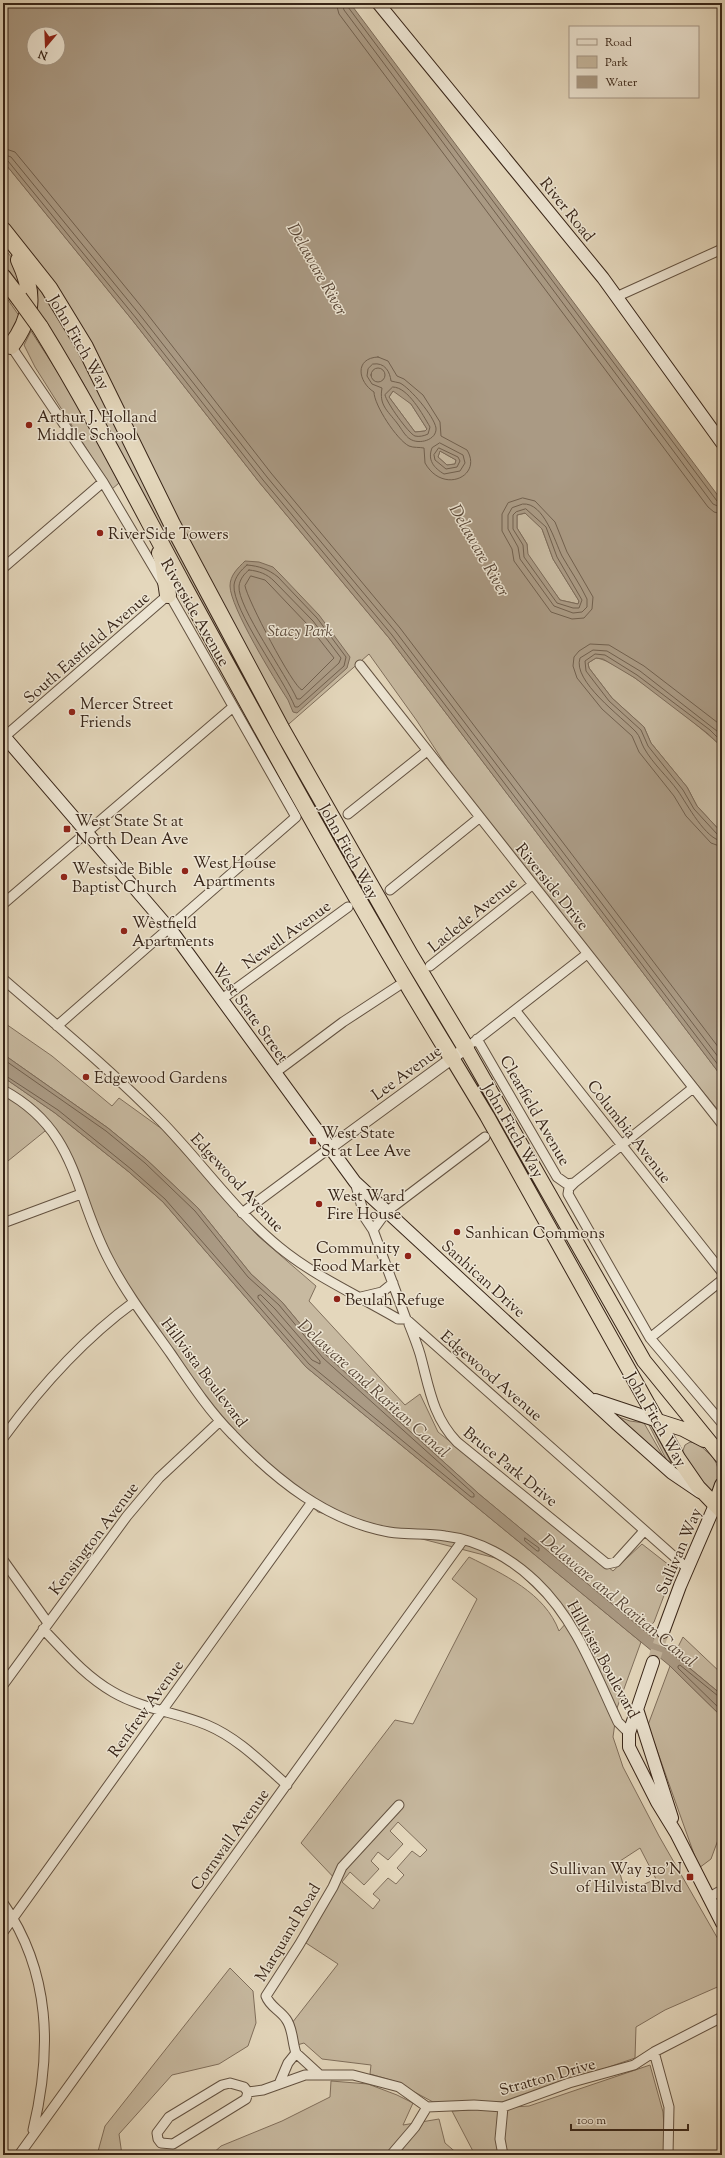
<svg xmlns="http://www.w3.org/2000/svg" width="725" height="2158" viewBox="0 0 725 2158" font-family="'Sorts Mill Goudy',serif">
<rect width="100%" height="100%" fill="#e4d7bc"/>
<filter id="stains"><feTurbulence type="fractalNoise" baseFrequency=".005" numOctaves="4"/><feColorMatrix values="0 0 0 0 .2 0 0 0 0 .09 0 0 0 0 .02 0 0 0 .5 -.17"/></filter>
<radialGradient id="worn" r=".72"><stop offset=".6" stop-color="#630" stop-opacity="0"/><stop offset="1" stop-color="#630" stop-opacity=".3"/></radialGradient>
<!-- green -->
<path fill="#c7b9a0" stroke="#806f5c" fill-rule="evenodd" d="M3,161L133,321L259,482L389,638L722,1077V1115L615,983L452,775L417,721L369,654L282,730L67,317L3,236Z
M3,247L18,265L26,295L3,264Z
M38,287L72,338L394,942L393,943L364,899L165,537L82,381L37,311Z
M6,297L22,320L7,342L3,345V299Z
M31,331L77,402L119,483L112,489L35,367L24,345Z
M393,391H396L411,404L427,429L425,431L415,432L389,397Z
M440,451L456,460L455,464L447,465L438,457Z
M526,513L542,529L553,559L579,601L578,604L560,600L527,554V544L517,528V515Z
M596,658C618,659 703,729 722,747V833L697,806L687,787L651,743L644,727L612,698L589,668L588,663Z
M3,1022L52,1056L112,1106L119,1098L162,1129L258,1236L316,1286L309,1301L405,1405L420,1394L438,1432L613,1571L642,1544L674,1569L654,1622L645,1632L479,1494L326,1355L282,1302L251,1274L198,1208L147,1160L108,1128L3,1054Z
M3,1077L55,1113L129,1172L163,1202L306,1367L641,1642L617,1708L613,1737L623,1767L659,1836L722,1946V1985L665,2010L636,2027L635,2058L507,2102H433L394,2081L370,2074L371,2065L322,2059L304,2043L297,2045L292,2023L338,1964L306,1943L339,1883L301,1843L395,1720L413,1724L477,1599L452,1579L469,1557C503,1574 545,1593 559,1631L568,1621L507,1561L318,1512L223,1428L124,1288L50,1127L3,1165ZM398,1822L427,1850L420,1857L412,1851L397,1868L404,1875L396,1884L388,1878L373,1894L380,1900L373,1909L342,1882L350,1872L364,1885L379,1869L371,1861L378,1852L388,1860L403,1844L390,1831ZM640,1848L656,1879L631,1890L623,1884L617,1863Z
M616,1416L630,1421L644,1423L664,1458Z
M648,1423L651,1425L674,1468L666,1459Z
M690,1442C697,1443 701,1446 706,1451C723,1464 719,1478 713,1496L682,1453L685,1445Z
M683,1637L722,1674V1695L674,1655Z
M670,1666L722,1717V1829L711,1859L699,1868L648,1725Z
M230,1968L253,1991L256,2023L248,2046L219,2064L172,2075L119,2134L122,2155H97L105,2126Z
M650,2065L663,2112L666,2155H475L452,2111L529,2106Z
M331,2081L368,2084L397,2095L413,2103L403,2125L439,2119L445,2143L459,2155H211L221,2146L282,2121L330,2097Z"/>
<!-- water -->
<path fill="#aa9a84" stroke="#7c6b59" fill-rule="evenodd" d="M3,3H350L722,501V747L707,733L635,678L603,659L596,658L588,663L589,668L612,698L644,727L651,743L687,787L697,806L722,833V1077L389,638L259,482L133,321L3,161ZM34,34H58V58H34ZM393,391L411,404L427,429L425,431L415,432L389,397ZM440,451L456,460L455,464L447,465L438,457ZM525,513L542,529L553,559L579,601L578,604L560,600L528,554L527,544L517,528V515Z
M245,561L259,562L273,567L280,574L319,615L350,657L347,668L297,713L293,712L288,700C275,680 230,607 230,586C230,575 238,568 245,561Z
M3,1054L108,1128L147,1160L198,1208L251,1274L282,1302L326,1355L479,1494L722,1695V1717L670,1666L641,1642L306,1367L163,1202L129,1172L55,1113L3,1077Z"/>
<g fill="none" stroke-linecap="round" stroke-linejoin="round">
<!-- shore -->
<path stroke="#71604e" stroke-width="1" d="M336,3L339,14L708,507L714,512L722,514
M342,3L344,10L713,504L722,508
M347,3L348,7L717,501L722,502
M3,148L15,152L34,175L145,311L271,473L400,628L722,1052
M3,154L11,157L29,179L140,315L267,477L396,632L722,1062
M3,159L8,161L25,182L136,318L263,480L392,635L722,1070
M378,357L388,361L397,376L404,379L423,395L440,422L441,436L467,450C483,476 443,495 425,463L424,448C419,447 414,448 409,446C397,440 374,405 374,392C358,382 354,358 378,357Z
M373,364C385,362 390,372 391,381C394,382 397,382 400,383C410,388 434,416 436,428C437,440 419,445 410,439C405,436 401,428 397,423C387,410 379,405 382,388L372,384L367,376L368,369Z
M371 375a7 7 0 1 1 14 0a7 7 0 1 1-14 0Z
M393,387C408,387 423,415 430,427L428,434C424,436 419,437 415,436C409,434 386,402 385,395Z
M440,443L463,455L465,463L460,471L444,474C434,468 427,460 432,448Z
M439,448L458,457L460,461L457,467L446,469L435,460L434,455Z
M523,498L535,501L555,522L567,552L593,597L592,609L584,618L572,619L551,612L514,561L512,549L502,531V514L508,503Z
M523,504C544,502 555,542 562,556C570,570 580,584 587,599V607L582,612L573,613L554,606L520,559L518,547L508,529V515L512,508Z
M526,509L546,527L557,557L582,600L579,608H573L557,603L524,557L523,545L513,529V515L516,512Z
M247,565C259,566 268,569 278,577L317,618L346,657L344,666L298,707H295C284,679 232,610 234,585C235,577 241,570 247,565Z
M249,570C259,571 267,574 274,581L313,621L341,658L339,663L300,699H297C287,676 237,606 239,586C240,579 244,574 249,570Z
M251,576L265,580L270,585L308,625L334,658L302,690C293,687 247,599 245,586Z
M722,726L644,666L609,645L590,644L579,651L574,657L573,666L577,678L602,709L632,736L639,752L674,796L686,816L711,843L722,847
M722,735L640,671L607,651L593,650L580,658C572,681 622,717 636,732C640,736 641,743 644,748C653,764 668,777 678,791C687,804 706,840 722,841
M722,742L710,730L637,675L605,655L595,654L585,661L586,671L609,701L641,730L648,746L683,790L694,809L717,834L722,836
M3,1059L106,1131L145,1163L195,1211L248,1277L279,1305L323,1358L474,1494V1497H471L309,1364L165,1199L131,1169L58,1110L3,1074
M261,1295L275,1309L320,1361V1364L312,1360L258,1298V1296Z
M525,1538L539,1548V1551H537L525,1541Z
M722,1697L718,1696L680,1665L678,1666V1668L722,1711"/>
<!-- secondary-tunnel -->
<path stroke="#c2b39b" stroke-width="12" stroke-dasharray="12 6" stroke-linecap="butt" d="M653,1662L663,1632"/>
<defs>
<path id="minor" d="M616,297L722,249
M11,346L103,482L164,585L296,817L57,1026
M3,568L103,482
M360,665L722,1124
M3,738L168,595
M348,814L427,751
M390,890L479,818
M3,904L233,707
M430,966L532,885
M3,979C56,1025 111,1070 161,1121C201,1162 234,1210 279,1247C314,1276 359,1296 398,1319H406L687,1568
M222,999L348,907
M515,1010L722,1272
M477,1039L557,1177L567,1184L574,1183
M474,1042L587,954
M276,1072L343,1022L398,986
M693,1088L574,1183L569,1188L568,1194L650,1338L722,1423
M3,1090C79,1131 73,1193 109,1260C126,1293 149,1323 171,1354C190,1382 209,1411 233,1435C276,1480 327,1521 389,1532C408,1535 427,1533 445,1536C479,1540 511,1558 536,1582C576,1620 595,1673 618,1722L629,1733
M355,1182L365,1218L373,1230L406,1319
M242,1213L331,1147
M3,1223L81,1194
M373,1230L386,1212L485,1137
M361,1297L382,1292L393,1283
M409,1324C413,1334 417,1344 420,1354C429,1386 432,1416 457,1442L607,1564L616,1562L644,1531
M650,1338L722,1280
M3,1438C41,1386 82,1340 134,1302
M3,1560L48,1623
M43,1629C65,1652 85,1676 113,1692C142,1709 176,1712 207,1725C238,1738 262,1763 287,1785
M3,1685L127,1516L159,1478L220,1421
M708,1898L722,1890
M3,1903C51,1972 52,2051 33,2130
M3,1932L312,1502
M654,2052L669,2107L668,2155
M296,2053L320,2075
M230,2083L244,2087L248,2092L246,2099L173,2144L161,2143L158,2139L157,2133L169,2117L222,2085Z
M279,2084L288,2063L296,2053C292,2042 293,2028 286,2019C280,2010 270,2007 266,1996L299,1945L333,1887L342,1867L399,1805
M248,2092L263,2090L305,2075H353L399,2087L427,2107
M503,2107L500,2139L503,2155
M19,2155L463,1540
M391,2155L415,2127L427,2107L474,2105L503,2107L569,2083L634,2065L654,2052L722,2017"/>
<path id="tertiary" d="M331,1147L466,1048"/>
<path id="secondary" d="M378,3L603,278L722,443
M3,735L174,934L355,1182L617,1424L672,1473L700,1492
M595,1400L658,1421
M663,1632L680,1586L715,1505
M653,1662L629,1733V1747L657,1802L676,1833L722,1923
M637,1709L672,1818"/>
<path id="trunk" d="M466,1048L644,1361L722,1457
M452,1058L487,1116L678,1458L698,1487L722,1512
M658,1421L683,1429L704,1440
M715,1505L722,1485"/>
<path id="motorway" d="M3,230L49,288L85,347L172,524L282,730L410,955L466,1048
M3,277L19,298
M40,327C92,411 136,498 183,585C270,744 357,903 452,1058
M11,346C33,316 35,294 19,260
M160,553L163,561L168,595"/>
</defs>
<!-- minor casing -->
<use href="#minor" stroke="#635241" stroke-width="11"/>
<!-- tertiary casing -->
<use href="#tertiary" stroke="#635241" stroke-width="13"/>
<!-- secondary casing -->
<use href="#secondary" stroke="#382518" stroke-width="14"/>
<!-- trunk casing -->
<use href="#trunk" stroke="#382518" stroke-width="16"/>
<!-- motorway casing -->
<use href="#motorway" stroke="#382518" stroke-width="18"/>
<!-- minor -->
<use href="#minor" stroke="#ede5d3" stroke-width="9"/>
<!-- tertiary -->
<use href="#tertiary" stroke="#ede5d3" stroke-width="11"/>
<!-- secondary -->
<use href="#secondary" stroke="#ede5d3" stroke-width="12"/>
<!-- trunk -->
<use href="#trunk" stroke="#e4d7bc" stroke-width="14"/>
<!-- motorway -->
<use href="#motorway" stroke="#e4d7bc" stroke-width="16"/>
<defs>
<path id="motorway-bridge" d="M19,298L40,327"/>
</defs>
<!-- motorway-bridge casing -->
<use href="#motorway-bridge" stroke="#382518" stroke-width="18" stroke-linecap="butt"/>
<!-- motorway-bridge -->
<use href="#motorway-bridge" stroke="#e4d7bc" stroke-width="16"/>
</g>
<!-- markers -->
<g fill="#8f2418" stroke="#ede5d3" stroke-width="1.5">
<circle cx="29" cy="425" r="4"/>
<circle cx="100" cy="533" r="4"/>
<circle cx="72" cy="712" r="4"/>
<rect x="63" y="825" width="8" height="8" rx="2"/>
<circle cx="185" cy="871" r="4"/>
<circle cx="64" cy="877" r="4"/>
<circle cx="124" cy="931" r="4"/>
<circle cx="86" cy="1077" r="4"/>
<rect x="309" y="1137" width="8" height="8" rx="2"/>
<circle cx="319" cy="1204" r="4"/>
<circle cx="457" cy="1232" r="4"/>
<circle cx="408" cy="1256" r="4"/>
<circle cx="337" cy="1299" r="4"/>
<rect x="686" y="1873" width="8" height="8" rx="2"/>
</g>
<g text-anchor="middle" stroke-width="3" stroke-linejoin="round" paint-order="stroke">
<!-- street labels -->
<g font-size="16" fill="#382518" stroke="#ede5d3">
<text transform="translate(568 209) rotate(51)" y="6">River Road</text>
<text transform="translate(80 342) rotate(60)" y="6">John Fitch Way</text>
<text transform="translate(196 612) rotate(60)" y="6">Riverside Avenue</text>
<text transform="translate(86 647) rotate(-41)" y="6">South Eastfield Avenue</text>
<text transform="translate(350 851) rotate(61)" y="6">John Fitch Way</text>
<text transform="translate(553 886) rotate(51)" y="6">Riverside Drive</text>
<text transform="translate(472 914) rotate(-39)" y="6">Laclede Avenue</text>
<text transform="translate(286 934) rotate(-36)" y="6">Newell Avenue</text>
<text transform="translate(251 1012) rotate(54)" y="6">West State Street</text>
<text transform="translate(406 1072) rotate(-36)" y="6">Lee Avenue</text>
<text transform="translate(536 1110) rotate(60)" y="6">Clearfield Avenue</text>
<text transform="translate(514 1130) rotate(60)" y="6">John Fitch Way</text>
<text transform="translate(630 1131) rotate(52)" y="6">Columbia Avenue</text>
<text transform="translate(238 1182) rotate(47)" y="6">Edgewood Avenue</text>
<text transform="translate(484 1278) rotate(42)" y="6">Sanhican Drive</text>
<text transform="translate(205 1372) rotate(53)" y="6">Hillvista Boulevard</text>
<text transform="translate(492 1375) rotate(41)" y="6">Edgewood Avenue</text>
<text transform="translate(657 1419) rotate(60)" y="6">John Fitch Way</text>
<text transform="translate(511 1466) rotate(39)" y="6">Bruce Park Drive</text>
<text transform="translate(93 1538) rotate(-53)" y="6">Kensington Avenue</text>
<text transform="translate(678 1551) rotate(-67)" y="6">Sullivan Way</text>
<text transform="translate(604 1659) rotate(61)" y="6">Hillvista Boulevard</text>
<text transform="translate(145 1708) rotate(-54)" y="6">Renfrew Avenue</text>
<text transform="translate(229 1839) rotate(-54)" y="6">Cornwall Avenue</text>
<text transform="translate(287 1932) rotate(-59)" y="6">Marquand Road</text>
<text transform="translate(547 2076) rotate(-16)" y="6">Stratton Drive</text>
</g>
<!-- poi labels -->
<g font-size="16" fill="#382518" stroke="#ede5d3" text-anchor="start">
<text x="37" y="422">Arthur J. Holland<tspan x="37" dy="18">Middle School</tspan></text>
<text x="108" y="539">RiverSide Towers</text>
<text x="80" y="709">Mercer Street<tspan x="80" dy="18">Friends</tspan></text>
<text x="75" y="826">West State St at<tspan x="75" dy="18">North Dean Ave</tspan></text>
<text x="193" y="868">West House<tspan x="193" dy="18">Apartments</tspan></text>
<text x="72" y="874">Westside Bible<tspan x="72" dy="18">Baptist Church</tspan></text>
<text x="132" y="928">Westfield<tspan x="132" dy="18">Apartments</tspan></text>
<text x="94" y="1083">Edgewood Gardens</text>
<text x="321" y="1138">West State<tspan x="321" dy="18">St at Lee Ave</tspan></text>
<text x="327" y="1201">West Ward<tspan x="327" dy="18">Fire House</tspan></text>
<text x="465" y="1238">Sanhican Commons</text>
<text x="400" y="1253" text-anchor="end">Community<tspan x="400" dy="18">Food Market</tspan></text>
<text x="345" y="1305">Beulah Refuge</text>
<text x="682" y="1874" text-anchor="end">Sullivan Way 310'N<tspan x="682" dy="18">of Hilvista Blvd</tspan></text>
</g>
<!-- park labels -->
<g font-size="16" font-style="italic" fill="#5c4a3a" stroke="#ede5d3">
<text x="300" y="636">Stacy Park</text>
</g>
<!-- water labels -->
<g font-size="17" font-style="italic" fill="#5a4838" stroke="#ede5d3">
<text transform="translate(318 269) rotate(60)" y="6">Delaware River</text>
<text transform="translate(480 550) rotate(60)" y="6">Delaware River</text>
<text transform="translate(374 1388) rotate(42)" y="6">Delaware and Raritan Canal</text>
<text transform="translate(619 1600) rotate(40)" y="6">Delaware and Raritan Canal</text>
</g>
</g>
<!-- margin -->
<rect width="725" height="2158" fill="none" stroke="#e4d7bc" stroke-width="16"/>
<rect x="4" y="4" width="717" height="2150" fill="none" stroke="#382518" stroke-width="2"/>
<rect x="8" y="8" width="709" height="2142" fill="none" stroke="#382518"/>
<!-- legend -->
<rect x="569" y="26" width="130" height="72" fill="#ede5d3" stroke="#a59888"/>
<rect x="577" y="39" width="20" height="6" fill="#ede5d3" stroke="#a59888"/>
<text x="605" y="46" font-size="12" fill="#382518">Road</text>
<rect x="577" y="56" width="20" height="12" fill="#c7b9a0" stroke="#a59888"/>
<text x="605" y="66" font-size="12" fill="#382518">Park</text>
<rect x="577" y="76" width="20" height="12" fill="#aa9a84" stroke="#a59888"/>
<text x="605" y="86" font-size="12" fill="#382518">Water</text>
<!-- north arrow -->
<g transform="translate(46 46) rotate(199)"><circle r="19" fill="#ede5d3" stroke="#a59888"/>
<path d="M0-3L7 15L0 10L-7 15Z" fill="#8f2418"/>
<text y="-6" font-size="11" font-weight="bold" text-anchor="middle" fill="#382518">N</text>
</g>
<!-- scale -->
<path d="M571 2124v6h117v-6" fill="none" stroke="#382518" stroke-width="2"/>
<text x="577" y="2124" font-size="12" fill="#382518" stroke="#ede5d3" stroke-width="3" paint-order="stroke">100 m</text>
<rect width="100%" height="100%" filter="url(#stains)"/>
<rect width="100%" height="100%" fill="url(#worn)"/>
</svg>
